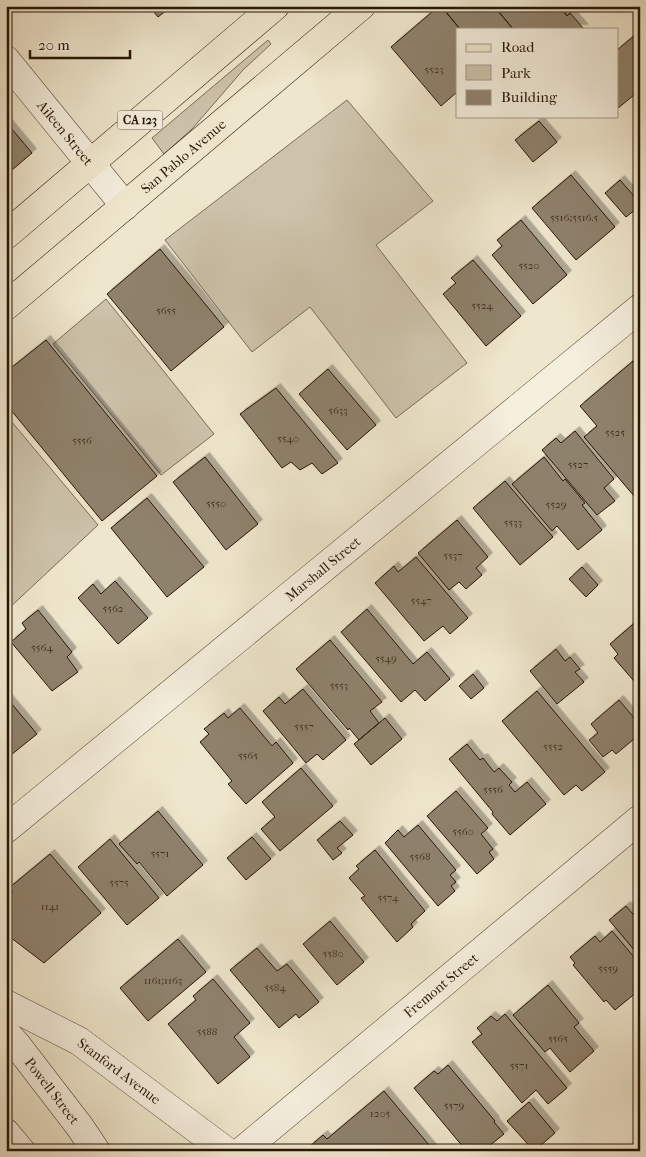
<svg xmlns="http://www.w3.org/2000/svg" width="646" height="1157" viewBox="0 0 646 1157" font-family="'IM FELL French Canon',serif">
<defs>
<filter id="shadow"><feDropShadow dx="4.5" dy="-4.5" stdDeviation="0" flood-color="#0004"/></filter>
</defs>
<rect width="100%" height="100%" fill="#efe7cd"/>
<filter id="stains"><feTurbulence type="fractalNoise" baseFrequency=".004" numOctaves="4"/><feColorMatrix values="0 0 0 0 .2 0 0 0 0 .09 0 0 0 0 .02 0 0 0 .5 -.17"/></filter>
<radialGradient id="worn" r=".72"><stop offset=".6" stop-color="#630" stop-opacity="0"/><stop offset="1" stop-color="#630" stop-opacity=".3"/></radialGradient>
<!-- green -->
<path fill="#cdc3ab" stroke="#7a6c58" d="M268,40L271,44L243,70L192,129L164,154L152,138Z
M347,100L433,201L376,245L467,363L396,418L310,307L252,352L165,240Z
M106,299L214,434L161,475L53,344Z
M6,415L98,525L6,611Z"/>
<!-- building -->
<path fill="#8f826d" stroke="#271504" filter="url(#shadow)" d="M149,6H172L158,17Z
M439,6H441L460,29H457V92L441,106L391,47Z
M441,6H494L513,29H460Z
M494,6H559L567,16L570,13L584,29H513Z
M559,6H578L567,16Z
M640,31V90L617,109V50Z
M539,121L557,142L533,162L515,140Z
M6,122L32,153L6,175Z
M571,175L615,227L576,260L532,208Z
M620,180L640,203V206L626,217L605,193Z
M521,220L567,275L533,304L492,255L502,246L497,240Z
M160,249L224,327L171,371L107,294Z
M473,260L521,316L486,346L443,294L456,283L451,278Z
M46,340L157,476L102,521L6,404V372Z
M633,361L640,369V503L584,437L597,426L580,406Z
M328,369L376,425L347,450L299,394Z
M276,388L338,463L322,474L312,463L300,470L291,462L282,468L240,414Z
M575,431L614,479L604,488L615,501L597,515L542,450L556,438L561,443Z
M205,457L258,524L226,550L173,482Z
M544,457L563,481L565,479L585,503L582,505L602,530L578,550L557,526L552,531L512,484Z
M505,481L553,537L520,565L473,508Z
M147,498L204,567L167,597L111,528Z
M457,520L488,557L476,568L482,575L466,589L459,582L449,590L418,553Z
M416,557L468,618L450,634L443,626L424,641L375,583L394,566L398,572Z
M582,567L598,585L586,597L569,579Z
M115,581L148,618L118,644L78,598L93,584L101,594Z
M367,609L413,664L427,652L450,679L425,701L415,690L401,702L341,632Z
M38,610L72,652L67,657L78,672L52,691L11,642L26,629L22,623Z
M638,620L640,622V688L614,658L618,654L610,644Z
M330,640L382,702L370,711L379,723L359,740L349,728L348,730L296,669Z
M556,649L565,661L570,657L580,669L575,672L584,682L557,704L530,671Z
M473,674L484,688L471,699L459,686Z
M303,689L346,740L323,760L317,754L306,763L263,711L279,697L285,704Z
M537,691L605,772L582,791L576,785L564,795L502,721Z
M6,697L37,734L6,759Z
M619,700L640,725V734L616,754L612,750L603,757L589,740L598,733L591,724Z
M240,708L272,746L276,742L293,763L246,804L228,784L232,781L200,742L209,734L204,729L224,713L228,718Z
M385,718L402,739L371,765L354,744Z
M467,744L480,760L483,758L494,772L499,768L512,782L509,785L515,792L527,782L546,804L510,835L492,814L493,812L449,759Z
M301,768L333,806L280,851L261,829L275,817L262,802Z
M456,791L488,828L481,834L493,849L489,852L494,859L477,874L427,816Z
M158,811L203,865L167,896L139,862L137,864L119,844Z
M340,821L353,835L337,848L342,853L333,860L317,840Z
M418,825L456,870L450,875L456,882L451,886L455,891L438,906L385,843L398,830L404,837Z
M252,837L271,859L246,880L227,858Z
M110,839L159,898L127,925L78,867Z
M375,850L425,911L411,924L413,927L397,942L361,898L365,896L349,878L359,869L356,866Z
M50,854L101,913L44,963L6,934V898L13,893L9,888Z
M626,906L633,914L640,909V957L609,920Z
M330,921L364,962L337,985L303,944Z
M612,931L640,964V971L634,975L640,982V993L638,991L615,1010L606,1000L604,1002L573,965L575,963L570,957L595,936L600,942Z
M178,939L206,972L148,1021L120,988Z
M257,948L277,971L287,964L319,1002L299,1018L296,1014L279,1028L230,970Z
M213,979L250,1023L234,1037L250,1057L218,1084L168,1024L196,1000L193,996Z
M548,985L579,1023L574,1027L594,1051L570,1072L550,1048L545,1052L513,1015Z
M505,1014L567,1088L548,1104L536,1090L522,1103L472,1042L482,1034L477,1028L491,1016L497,1021Z
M448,1065L495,1121L494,1122L504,1134L483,1151H470L466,1146L464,1148L414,1088L434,1071L438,1074Z
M384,1091L434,1151H309V1147L323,1135L327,1139Z
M529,1102L555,1133L534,1151L507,1121Z"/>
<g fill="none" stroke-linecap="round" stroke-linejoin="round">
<defs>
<g id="minor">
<path id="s1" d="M6,60L125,206"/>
<path id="s2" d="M6,829L640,308"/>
<path id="s3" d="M6,1004L79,1041L226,1151"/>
<path id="s4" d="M242,1151L640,819"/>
</g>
<g id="secondary">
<path id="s5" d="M6,1033L17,1045L80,1127L96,1151"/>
<path d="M6,1133L21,1151"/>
</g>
<g id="primary">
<path d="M6,235L275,6"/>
<path id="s6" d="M6,306L361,6"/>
</g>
</defs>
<!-- minor casing -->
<use href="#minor" stroke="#594a36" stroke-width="29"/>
<!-- secondary casing -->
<use href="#secondary" stroke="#271504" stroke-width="29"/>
<!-- primary casing -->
<use href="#primary" stroke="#271504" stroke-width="29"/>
<!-- minor -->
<use href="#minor" stroke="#f5efde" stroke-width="28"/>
<!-- secondary -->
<use href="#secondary" stroke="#f5efde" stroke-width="28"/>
<!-- primary -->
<use href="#primary" stroke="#efe7cd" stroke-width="28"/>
</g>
<g text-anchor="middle" stroke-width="4" stroke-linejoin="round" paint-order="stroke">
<!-- number labels -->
<g font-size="11" fill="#41301e">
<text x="434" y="73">5523</text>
<text x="574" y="221">5516;5516.5</text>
<text x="529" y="269">5520</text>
<text x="482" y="309">5524</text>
<text x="166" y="314">5655</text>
<text x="338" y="414">5633</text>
<text x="615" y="436">5525</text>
<text x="288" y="442">5540</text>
<text x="82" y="444">5556</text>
<text x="578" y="468">5527</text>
<text x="216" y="507">5550</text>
<text x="556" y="508">5529</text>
<text x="513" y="526">5533</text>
<text x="453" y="559">5537</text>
<text x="421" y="604">5547</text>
<text x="113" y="612">5562</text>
<text x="42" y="651">5564</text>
<text x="386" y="662">5549</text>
<text x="339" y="689">5553</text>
<text x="304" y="730">5557</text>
<text x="553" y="750">5552</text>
<text x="248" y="759">5565</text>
<text x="493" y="793">5556</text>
<text x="463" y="835">5560</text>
<text x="160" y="857">5571</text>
<text x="420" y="860">5568</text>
<text x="119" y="886">5575</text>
<text x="388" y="901">5574</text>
<text x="50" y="910">1141</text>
<text x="333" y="957">5580</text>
<text x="608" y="972">5559</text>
<text x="163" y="984">1161;1163</text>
<text x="275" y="991">5584</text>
<text x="207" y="1035">5588</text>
<text x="558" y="1042">5565</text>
<text x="519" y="1069">5571</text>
<text x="454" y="1109">5579</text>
<text x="380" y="1117">1205</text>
</g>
<!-- shield labels -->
<rect fill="#f5efde" stroke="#655645" stroke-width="1" x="117.5" y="110.5" width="45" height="19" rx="4"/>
<g font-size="12" font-weight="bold" fill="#271504">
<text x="140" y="124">CA 123</text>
</g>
<!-- street labels -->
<g font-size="14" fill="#271504" stroke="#f5efde">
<text dy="5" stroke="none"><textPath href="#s1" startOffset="94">Aileen Street</textPath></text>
<text dy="5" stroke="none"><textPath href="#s6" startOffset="232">San Pablo Avenue</textPath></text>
<text dy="5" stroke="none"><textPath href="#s2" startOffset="410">Marshall Street</textPath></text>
<text dy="5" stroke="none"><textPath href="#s4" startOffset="259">Fremont Street</textPath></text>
<text dy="5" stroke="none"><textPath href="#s3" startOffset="132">Stanford Avenue</textPath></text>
<text dy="5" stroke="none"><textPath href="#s5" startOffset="74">Powell Street</textPath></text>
</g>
</g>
<!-- margin -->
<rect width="646" height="1157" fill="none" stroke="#efe7cd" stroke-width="25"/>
<rect x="8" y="8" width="631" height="1142" fill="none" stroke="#271504" stroke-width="2.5"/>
<rect x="12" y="12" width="621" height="1132" fill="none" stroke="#271504"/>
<!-- legend -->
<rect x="456" y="28" width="162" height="90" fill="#f5efde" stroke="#a39887"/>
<rect x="466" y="44" width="25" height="8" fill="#efe7cd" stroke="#a39887"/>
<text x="501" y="52" font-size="15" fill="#271504">Road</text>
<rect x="466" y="65" width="25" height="15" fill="#cdc3ab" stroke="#a39887"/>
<text x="501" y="78" font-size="15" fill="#271504">Park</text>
<rect x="466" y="90" width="25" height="15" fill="#8f826d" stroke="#a39887"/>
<text x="501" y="102" font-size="15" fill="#271504">Building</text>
<!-- scale -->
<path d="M30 50v8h100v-8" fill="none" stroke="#271504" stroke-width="2.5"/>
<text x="38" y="50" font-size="15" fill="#271504" stroke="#f5efde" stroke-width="4" paint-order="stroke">20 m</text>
<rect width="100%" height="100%" filter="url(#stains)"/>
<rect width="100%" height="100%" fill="url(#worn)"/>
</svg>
